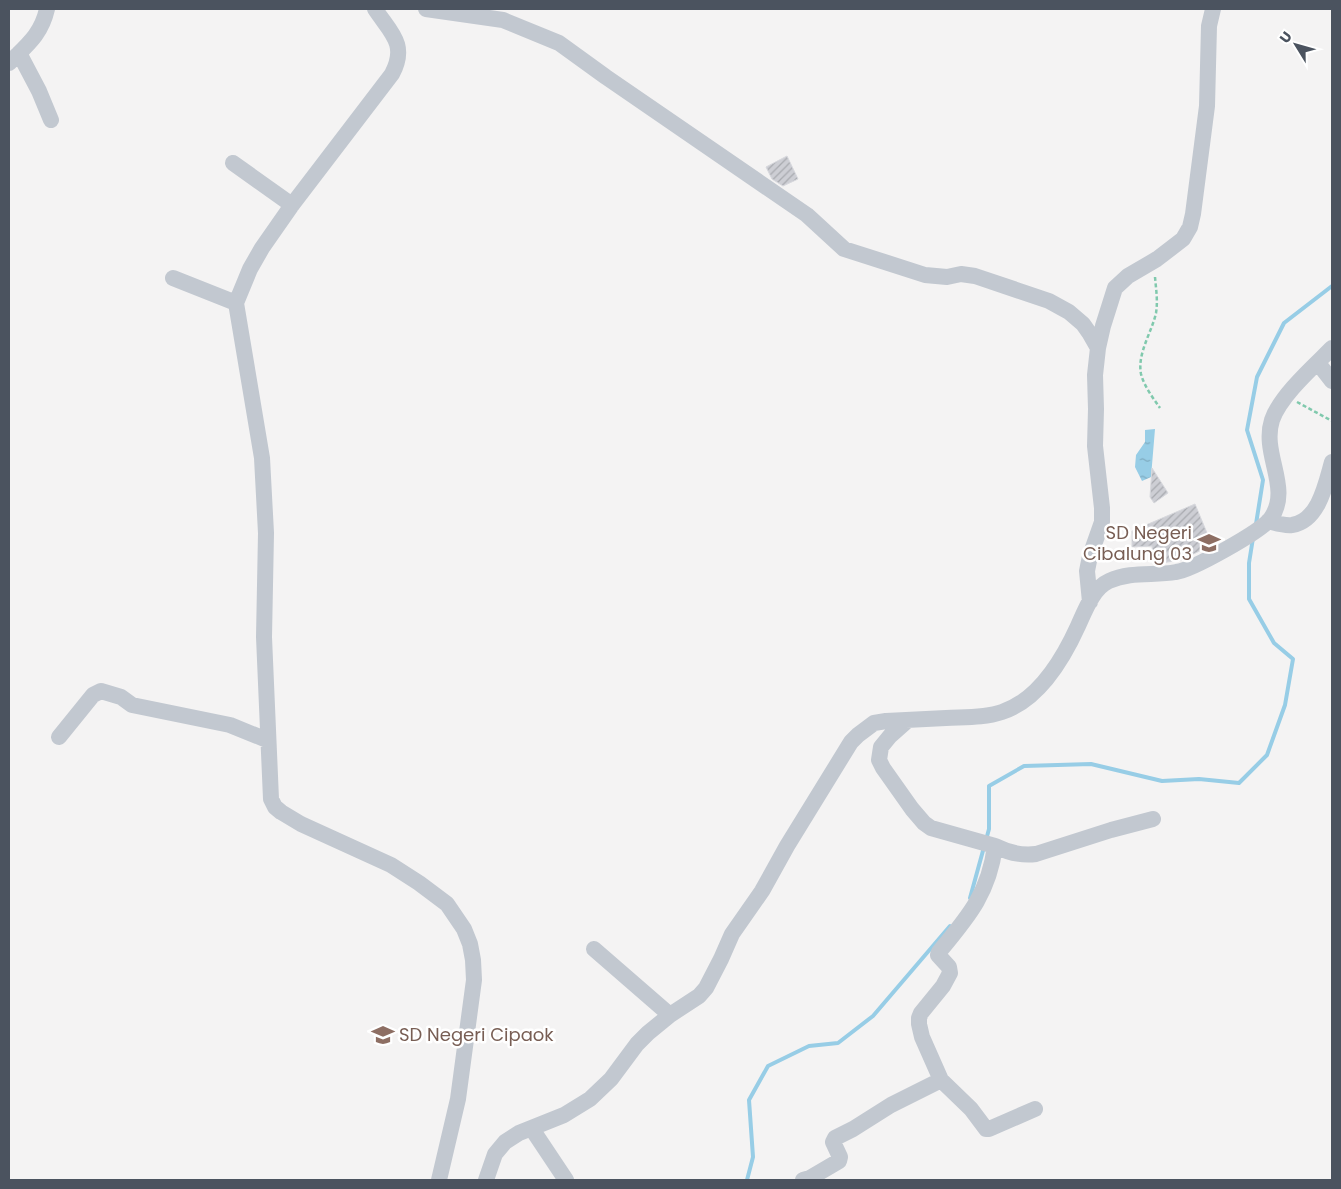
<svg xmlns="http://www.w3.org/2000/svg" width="1341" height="1189" viewBox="0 0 1341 1189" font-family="Poppins,sans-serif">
<defs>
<pattern id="water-ripples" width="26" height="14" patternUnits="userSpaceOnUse" patternTransform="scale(1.25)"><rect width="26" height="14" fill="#97cde6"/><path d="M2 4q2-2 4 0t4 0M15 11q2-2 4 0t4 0" fill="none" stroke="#7da9be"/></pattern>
<pattern id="building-hatch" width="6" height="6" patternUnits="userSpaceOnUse" patternTransform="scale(1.25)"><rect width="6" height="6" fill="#cdced4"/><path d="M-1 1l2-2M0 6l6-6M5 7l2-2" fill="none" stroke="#a8aaaf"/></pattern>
</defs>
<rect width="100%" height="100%" fill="#f4f3f3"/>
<!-- water -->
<path fill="url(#water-ripples)" d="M1155,429L1151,477L1142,481L1135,467L1136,455L1145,442V430Z"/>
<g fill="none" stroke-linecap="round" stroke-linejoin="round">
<!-- stream -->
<path stroke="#97cde6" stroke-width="4" d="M1256,524L1263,480L1247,430L1257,377L1284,323L1332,286
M986,840L989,829V786L1024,766L1091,764L1162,781L1199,779L1239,783L1267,755L1285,705L1293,659L1274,643L1249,599V563L1253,538
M970,898L984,847
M747,1180L753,1157L749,1100L768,1066L809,1046L838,1043L873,1016L950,926"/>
</g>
<!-- building -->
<path fill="url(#building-hatch)" stroke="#d7d8dd" d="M787,156L798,179L783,186L772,179L766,167Z
M1152,468L1168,493L1154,503L1150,497Z
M1195,504L1212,545L1181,560L1154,564L1152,546L1132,547V531Z"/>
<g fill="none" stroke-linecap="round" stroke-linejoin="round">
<!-- path -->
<path stroke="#80c9ad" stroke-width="2.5" stroke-dasharray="4 2.5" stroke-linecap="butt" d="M1155,277C1156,289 1158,301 1156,313C1152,332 1137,353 1141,374C1144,386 1153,398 1160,408
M1297,402L1332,421"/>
<!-- minor -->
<path stroke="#c2c8d0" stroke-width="16" d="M375,9C390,32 408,44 392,74L292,205L262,248L250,269L236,303L262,458L266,533L264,637L271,799L275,807L281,812L301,824L391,865L419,883L447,904L464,929L470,944L473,960L474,980L458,1099L439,1180
M426,9L503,20L559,43L606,77L807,215L844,249L925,275L947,277L961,274L975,276L1049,301L1069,312L1083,324L1090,334L1098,348
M19,53L39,91L51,120
M9,63C27,45 41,35 47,9
M233,163L292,205
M173,278L236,303
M1318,363L1332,381
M1268,521C1276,523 1284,526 1292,525C1319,521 1326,483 1332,462
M1090,602L1087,571L1090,556L1102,522V508L1095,446L1096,409L1095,375L1098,348L1103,326L1115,288L1128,276L1157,259L1183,239L1190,227L1193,214L1207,106L1209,26L1213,9
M908,720L890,736L881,747L879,760L883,768L912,809L924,823L931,828L995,846C989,893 968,917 939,952L938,955L949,967L950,973L943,986L921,1013L919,1018V1024L922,1037L941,1080L971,1109L986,1129H989L1035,1109
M59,737L93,695L101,691L121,697L132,705L230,725L267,740
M995,846C1009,853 1021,856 1036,854L1111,830L1153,819
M594,949L670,1015
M532,1129L566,1180
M486,1180L495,1154L505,1142L519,1133L564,1115L590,1099L611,1079L637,1044L648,1033L670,1015L699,996L706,988L721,959L732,934L762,891L787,846L851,742L858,735L874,723L886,721C906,720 926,719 946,718C965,717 984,718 1002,712C1039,700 1063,659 1078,626C1085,611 1093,588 1109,581C1131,571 1154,576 1176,572C1192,570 1262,531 1271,518C1292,488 1261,454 1272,420C1280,396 1314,366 1332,348
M803,1180L810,1178L839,1161L840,1157L833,1142L835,1138L853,1129L891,1105L941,1080"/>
</g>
<!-- icons -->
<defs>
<symbol id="school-bare" viewBox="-9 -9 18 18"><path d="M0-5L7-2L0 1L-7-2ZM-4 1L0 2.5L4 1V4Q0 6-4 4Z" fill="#8d6e63" stroke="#fff" stroke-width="2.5" paint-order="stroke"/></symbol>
</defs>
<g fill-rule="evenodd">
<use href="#school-bare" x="1193" y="527" width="32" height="32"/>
<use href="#school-bare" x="367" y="1019" width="32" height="32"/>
</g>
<g text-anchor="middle" stroke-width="5" stroke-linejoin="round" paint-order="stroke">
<!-- education labels -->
<g font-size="18" fill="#785e54" stroke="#fff" text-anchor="end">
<text x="1192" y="539">SD Negeri<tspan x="1192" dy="21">Cibalung 03</tspan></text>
<text x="399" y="1041" text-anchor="start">SD Negeri Cipaok</text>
</g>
</g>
<!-- border -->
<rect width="1341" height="1189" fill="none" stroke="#4b535f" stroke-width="20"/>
<!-- north arrow -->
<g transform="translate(1296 45) rotate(307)" stroke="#ffffff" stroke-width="4" paint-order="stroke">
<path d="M0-4L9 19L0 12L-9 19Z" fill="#4b535f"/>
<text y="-8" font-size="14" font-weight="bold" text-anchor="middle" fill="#4b535f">U</text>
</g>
</svg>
